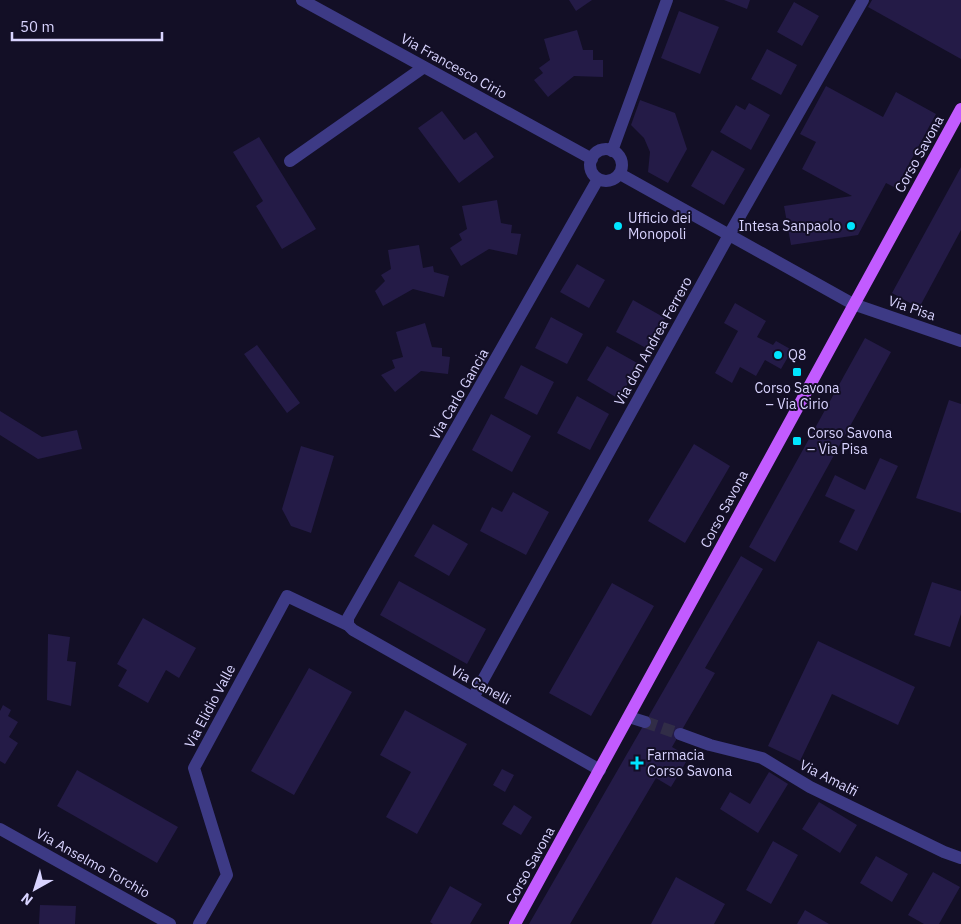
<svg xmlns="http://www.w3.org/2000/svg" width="961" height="924" viewBox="0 0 961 924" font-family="'IBM Plex Sans',sans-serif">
<rect width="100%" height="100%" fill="#130f26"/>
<!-- building -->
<path fill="#241b47" d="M569,0H592L576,11Z
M724,0H750L747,9Z
M872,0H961V59L868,7Z
M794,2L819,16L802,46L777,32Z
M679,11L719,27L700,74L661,58Z
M577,30L583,50H593V60H603V77L574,76L548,97L534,80L543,73L539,68L550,60L544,39Z
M767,49L797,65L781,95L751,79Z
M826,86L883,117L896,92L936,114L896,188L886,183L858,235L791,245L784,206L852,196L802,169L816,142L800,134Z
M640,100L675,113L687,149L668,183L648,172L650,152L644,138L631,125Z
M749,103L770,115L751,150L720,132L736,105L745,110Z
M442,111L464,140L476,132L494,157L459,183L418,128Z
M259,137L316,229L282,249L256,206L263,201L233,152Z
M712,150L745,169L724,205L691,186Z
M961,167V230L919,308L892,293Z
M497,200L501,223L512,225L511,233L521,234L517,255L489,249L461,266L450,248L462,240L459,234L467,229L462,206Z
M419,245L423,268L433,266L434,272L449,276L444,297L413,289L383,306L375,291L385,281L381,275L391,269L388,250Z
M577,264L605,280L589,308L560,292Z
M633,300L665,318L648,349L616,332Z
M735,303L766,321L757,337L773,345L776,341L792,350L781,369L765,360L756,376L740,367L732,383L715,373L738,331L724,323Z
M551,317L583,334L567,364L535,348Z
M425,323L432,347L442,348V356L450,357L448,374L421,371L395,392L381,375L395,368L392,360L403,357L396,332Z
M865,338L891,352L775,562L749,547Z
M257,345L300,403L287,413L244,354Z
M607,346L639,364L619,399L587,380Z
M521,365L554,382L537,415L504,398Z
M577,396L609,414L590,450L557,433Z
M949,400L961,404V513L916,498Z
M0,411L42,437L77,430L82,449L38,459L0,435Z
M491,414L531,436L512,472L472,450Z
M694,444L730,466L685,543L648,521Z
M301,446L334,456L311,533L291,526L282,509Z
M880,458L898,466L857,551L839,542L855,510L825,496L835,475L865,490Z
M513,492L549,512L526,555L480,531L492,507L502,512Z
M433,524L468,544L449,576L414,556Z
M741,556L763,569L705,668L715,673L672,747L689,757L671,787L656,778L570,924H529Z
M399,581L486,629L467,664L380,615Z
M932,582L961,591V614L950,647L914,635Z
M612,583L654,606L591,716L549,693Z
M143,618L196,648L179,678L166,670L148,703L118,686L127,670L117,664Z
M48,634L70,637L67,661L76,662L71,706L47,700Z
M818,641L915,687L898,725L832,694L800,761L768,746Z
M309,668L352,692L294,795L251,771Z
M3,705L11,710L8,716L18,722L9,737L18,743L5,764L0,761V711Z
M405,710L467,744L417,834L386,817L411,772L380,755Z
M502,769L514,775L505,792L493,785Z
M77,770L178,827L157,863L57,806Z
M769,772L788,784L758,833L720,809L730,792L750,804Z
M819,802L857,825L840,853L802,829Z
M514,805L532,817L521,835L502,824Z
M773,841L798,855L771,904L746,890Z
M876,856L908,874L892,902L860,883Z
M933,872L960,887L939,924H924L908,915Z
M676,877L725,904L714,924H651Z
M450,886L482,904L470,924H433L430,922Z
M40,905L76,906L75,924H39Z
M805,910L829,924H797Z"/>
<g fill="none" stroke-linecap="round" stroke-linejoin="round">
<!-- minor-tunnel -->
<path stroke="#312d47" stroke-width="12" stroke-dasharray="12 6" stroke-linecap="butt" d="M645,722L680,734"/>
<!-- minor -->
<path stroke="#3d3a85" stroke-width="12" d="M302,0L592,159
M590 165a16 16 0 1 1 32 0a16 16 0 1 1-32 0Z
M612,151L667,0
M290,161L424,67
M620,174L853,304L961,341
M348,625V618L598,179
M473,698L729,235L863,0
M629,717L645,722
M680,734L710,745L762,758L810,787L944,852L961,858
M0,829L170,924
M199,924L227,875L194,768L287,596L348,625L353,630L600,770"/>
<!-- primary -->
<path stroke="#c25bff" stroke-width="12" d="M515,924C664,653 810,380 961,109"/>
</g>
<!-- markers -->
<g fill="#00e5ff" stroke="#130f26" stroke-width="2">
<circle cx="618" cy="226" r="5"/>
<circle cx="851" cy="226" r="5"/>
<circle cx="778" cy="355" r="5"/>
<rect x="792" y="367" width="10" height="10" rx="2.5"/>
<rect x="792" y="436" width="10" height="10" rx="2.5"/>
<path d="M634.5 755.5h5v5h5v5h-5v5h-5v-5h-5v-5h5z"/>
</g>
<g text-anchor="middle" stroke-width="4" stroke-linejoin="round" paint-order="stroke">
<!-- street labels -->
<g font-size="14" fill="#d9d4ff" stroke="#130f26">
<text transform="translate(454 66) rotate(29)" y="5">Via Francesco Cirio</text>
<text transform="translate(919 154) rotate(-61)" y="5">Corso Savona</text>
<text transform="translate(912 308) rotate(19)" y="5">Via Pisa</text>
<text transform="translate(653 341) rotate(-61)" y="5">Via don Andrea Ferrero</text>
<text transform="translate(459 394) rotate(-60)" y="5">Via Carlo Gancia</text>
<text transform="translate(724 509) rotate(-62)" y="5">Corso Savona</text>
<text transform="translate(481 685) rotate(29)" y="5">Via Canelli</text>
<text transform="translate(210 706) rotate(-62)" y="5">Via Elidio Valle</text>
<text transform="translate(829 778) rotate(27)" y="5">Via Amalfi</text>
<text transform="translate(93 863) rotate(29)" y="5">Via Anselmo Torchio</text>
<text transform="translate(530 865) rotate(-61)" y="5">Corso Savona</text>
</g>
<!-- poi labels -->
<g font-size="14" fill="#d9d4ff" stroke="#130f26" text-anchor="start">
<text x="628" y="223">Ufficio dei<tspan x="628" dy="16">Monopoli</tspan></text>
<text x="841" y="231" text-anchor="end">Intesa Sanpaolo</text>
<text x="788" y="360">Q8</text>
<text x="797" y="393" text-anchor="middle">Corso Savona<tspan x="797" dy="16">– Via Cirio</tspan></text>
<text x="807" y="438">Corso Savona<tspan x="807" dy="16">– Via Pisa</tspan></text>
<text x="647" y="760">Farmacia<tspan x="647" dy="16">Corso Savona</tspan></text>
</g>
</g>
<!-- north arrow -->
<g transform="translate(35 889) rotate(219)" stroke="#130f26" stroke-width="4" paint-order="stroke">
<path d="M0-4L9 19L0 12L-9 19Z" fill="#d9d4ff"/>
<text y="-8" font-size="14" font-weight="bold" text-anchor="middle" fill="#d9d4ff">N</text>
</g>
<!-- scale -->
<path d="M12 32v8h150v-8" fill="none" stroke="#d9d4ff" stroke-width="2.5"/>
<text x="20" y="32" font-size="15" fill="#d9d4ff" stroke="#130f26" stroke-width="4" paint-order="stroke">50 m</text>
</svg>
